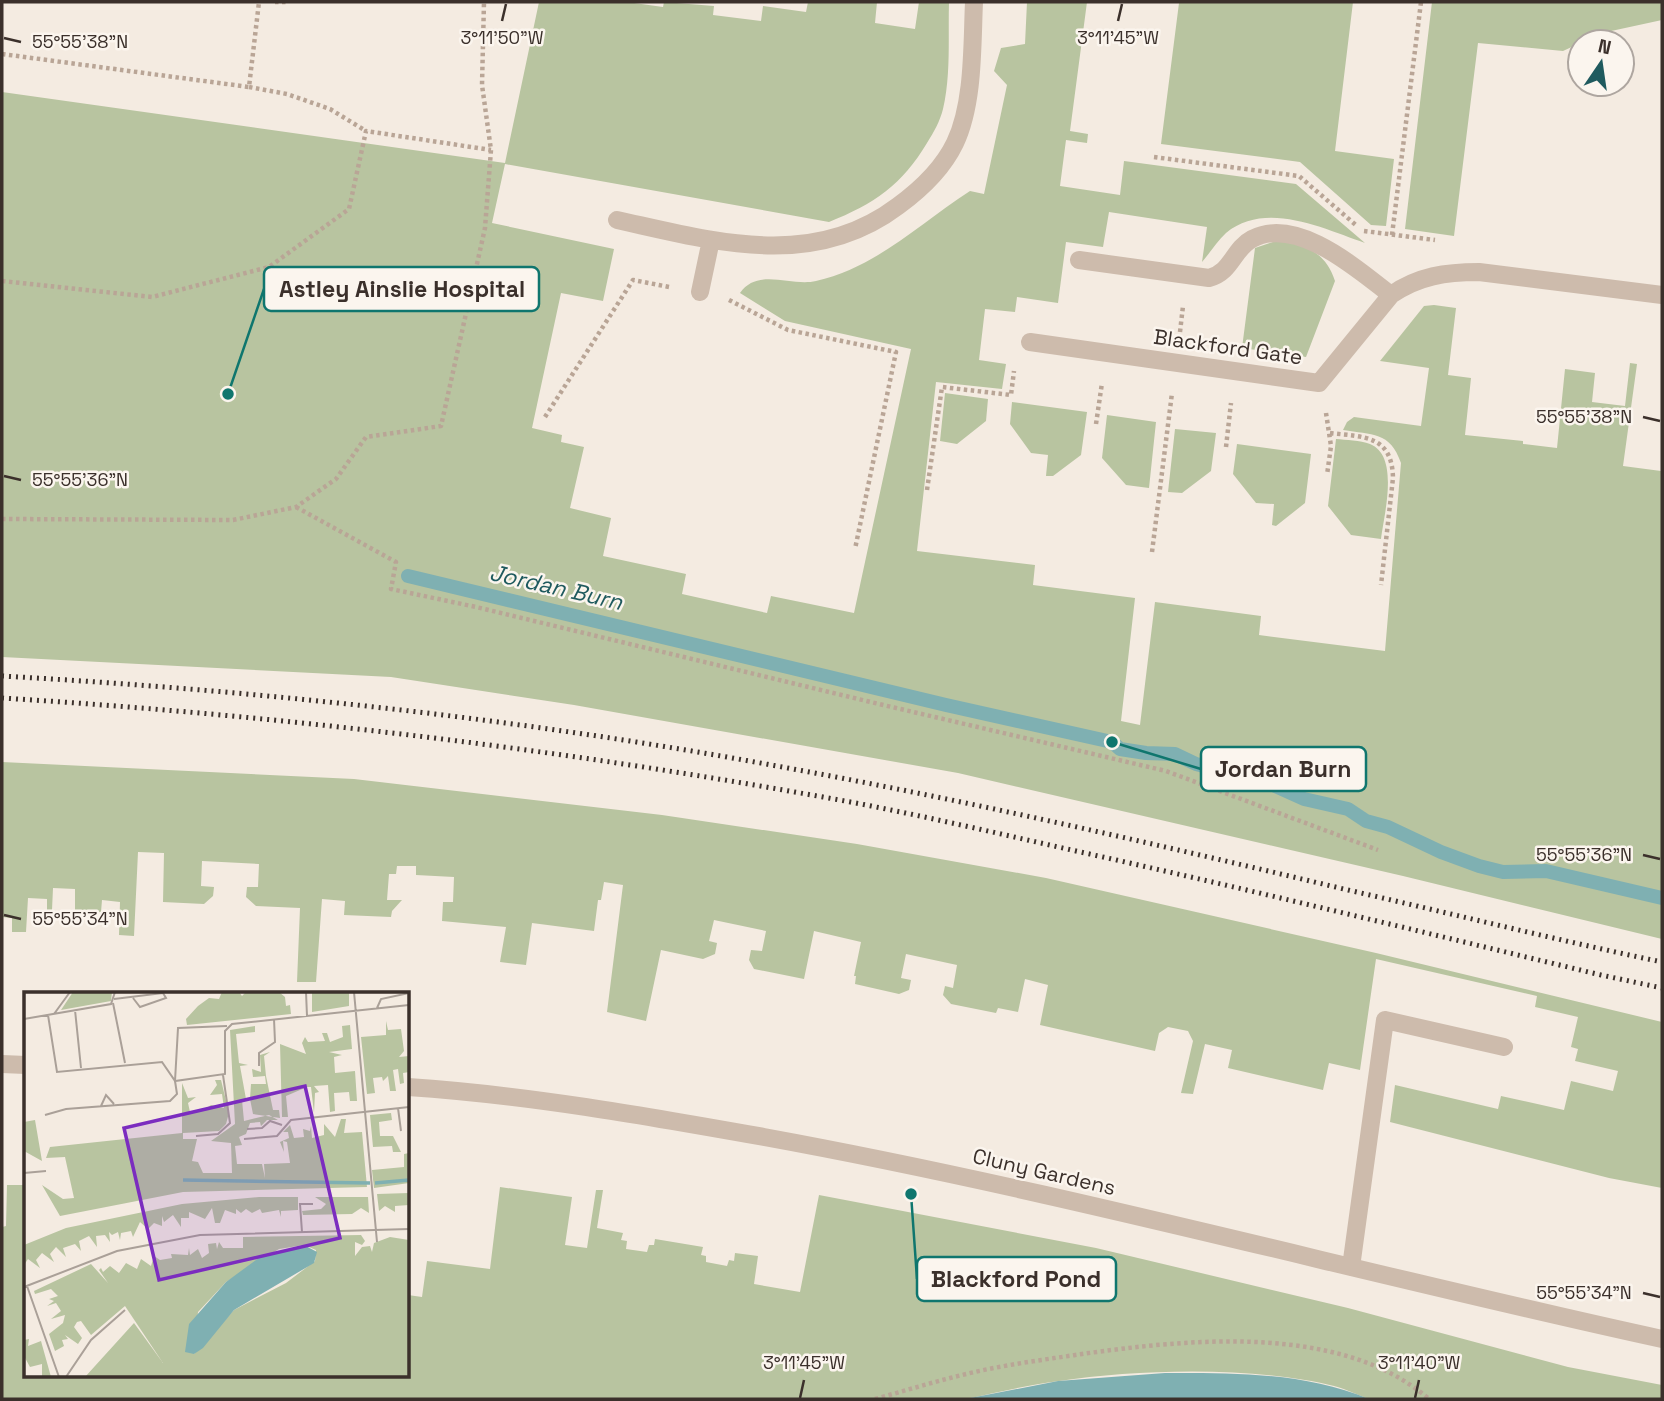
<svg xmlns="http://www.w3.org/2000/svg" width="1664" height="1401" viewBox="0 0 1664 1401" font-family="'Space Grotesk',sans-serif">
<rect width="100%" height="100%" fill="#f4ebe1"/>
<!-- green -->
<path fill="#b8c4a0" d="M539,2H627L663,7L664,2L714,6L713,15L761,21L763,6L806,12L808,2H877L875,23L915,29L919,2H949C948,37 951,75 943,109C940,121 934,132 927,143C902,185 874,204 829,222L505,164L492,223L614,249L603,301L561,293L532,428L562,435L561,442L584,447L570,508L611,518L603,556L686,574L682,594L767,613L771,596L854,613L911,349L785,321L740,293C758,267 791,287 816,281C877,267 919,224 970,191L984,194L1007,85L994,71L1001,48L1025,44L1027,2H1087L1070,131L1088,134L1087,143L1066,140L1060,186L1120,195L1124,161L1296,184L1365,243C1324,229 1266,200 1226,233C1217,241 1210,253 1202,262L1207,227L1109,212L1103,247L1066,242L1058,303L1017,297L1015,312L985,309L979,360L1006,364L1002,389L936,382L917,551L1035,565L1033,585L1135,598L1121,721L1140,725L1155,602L1261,616L1259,635L1385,651L1401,463C1390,431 1372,435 1343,430L1347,422L1354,417L1421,426L1429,368L1380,361L1424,306L1434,305L1456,308L1448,375L1471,378L1465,435L1523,441V444L1557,448L1565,369L1595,373L1592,402L1625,406L1630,363L1637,364L1623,466L1661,471L1662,468V939L1403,876L958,773L574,705L391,677L2,657V92L505,163Z
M1172,2H1353L1335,151L1394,159L1386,226L1371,225L1300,162L1161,144L1179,3Z
M1432,2H1662V20L1602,33L1563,51L1478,43L1454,236L1405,229Z
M1289,240C1312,249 1327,256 1335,281L1306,357L1242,348L1255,248L1276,241Z
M945,393L988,399L986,421L957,444L940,441Z
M1012,402L1087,412L1081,455L1053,476H1046L1048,455L1031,453L1010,424Z
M1107,415L1156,422L1149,488L1126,485L1102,458Z
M1175,429L1216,433L1211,471L1182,493L1168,492Z
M1336,439C1346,440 1360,440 1370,444C1400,456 1384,514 1381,539L1351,535L1328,506Z
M1237,444L1311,454L1305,503L1276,526L1272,525L1274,504L1256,503L1233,474Z
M2,762L354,779L662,815L857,844L1046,878L1376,953L1662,1022V1188L1609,1178L1390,1122L1395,1085L1498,1109L1501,1096L1564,1110L1571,1081L1613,1091L1618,1071L1575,1061L1578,1049L1571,1047L1578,1017L1535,1007L1537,996L1376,959L1360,1070L1329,1063L1323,1090L1228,1068L1232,1050L1205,1044L1193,1094L1181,1093L1193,1041L1188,1031L1168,1027L1159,1033L1155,1051L1040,1025L1048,985L1025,979L1018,1012L998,1008L996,1013L951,1004L943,995L945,986L953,988L957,965L906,954L901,978L911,980L909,990L899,994L855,984L856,976H854L861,942L814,931L804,979L754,969L749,960L751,950L762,951L766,931L714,920L709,941L717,943L715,954L703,959L661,950L646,1021L607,1012L623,885L604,882L601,900H598L594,931L532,923L526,965L500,962L506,927L442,921L443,902H453L454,877L416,875V866H397L396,874H389L387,900H402L392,911L391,917L344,915L345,901L322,899L316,982H297L300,908L256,906L246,897L247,887H258L259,864L202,861L201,886L214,887L213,896L204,904L163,902L164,853L138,852L134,936L119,935L120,902L102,900L101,912L75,911V889L53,888L52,910H47V899L28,898L26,932H12V918L2,917Z
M7,1185H26V1375H408V1295L422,1297L427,1261L490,1269L500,1187L572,1197L565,1245L587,1248L596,1190H603L597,1228L623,1233L621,1240L627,1241L626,1249L647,1252L649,1245H654L655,1239L703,1247L701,1255L706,1256V1262L727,1266L729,1260L734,1261L735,1253L758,1256L754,1284L800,1292L819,1195L1096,1248L1348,1308L1568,1367L1662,1385V1399H1369C1358,1395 1346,1389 1334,1386C1255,1366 1139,1369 1059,1381C1027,1385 996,1393 965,1399H2V1227L6,1226Z"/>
<!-- water -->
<path fill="#7fb0b2" d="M1165,1373C1234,1373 1304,1372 1369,1399H965L1058,1381Z"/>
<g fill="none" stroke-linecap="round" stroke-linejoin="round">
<!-- stream -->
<path stroke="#7fb0b2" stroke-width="14" d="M408,576L946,705L1112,742L1120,749L1146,753L1175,754L1196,764L1271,784L1304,799L1348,809L1366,821L1388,827L1441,852L1479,866L1503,872L1546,871L1662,898"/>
<!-- path -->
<path stroke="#b9a596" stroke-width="4.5" stroke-dasharray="3.5 3.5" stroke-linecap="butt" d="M275,2H287
M2,54L249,87L259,2
M249,87L287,94L330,109L366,131
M1154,157L1299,176L1357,226
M1364,231L1435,240
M1392,235L1421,2
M2,281L152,297L269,267L349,209L366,131L491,150
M729,300L788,330L896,352L855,549
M1180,332L1183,306
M1326,413L1331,446L1327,475
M545,417L633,280L669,287
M1096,424L1102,383
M1330,433C1364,437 1392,435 1393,478L1381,585
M1226,447L1231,403
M927,490L942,387L1011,395L1014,371
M296,507L396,562L391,589L476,607L879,704L1166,771L1378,850
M2,519L233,520L296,507L336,479L366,437L441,426L485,228L491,150L482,85L484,2
M1152,552L1172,393
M875,1399C904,1391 933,1382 962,1375C1002,1365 1042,1360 1082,1354C1189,1339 1341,1323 1429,1399"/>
<!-- minor -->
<path stroke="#cdbbac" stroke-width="18" d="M617,220C713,241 812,271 898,206C920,190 943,168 955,143C974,103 972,45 974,2
M1079,260L1209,278C1232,272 1233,249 1252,239C1297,215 1358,270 1391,295
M700,292L711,240
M1030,342L1319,383L1391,295C1418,276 1446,272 1479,272L1662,295
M2,1064L26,1065
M408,1087C528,1095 646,1116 764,1137C1066,1192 1363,1274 1662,1339
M1351,1267L1385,1020L1504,1047"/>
<!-- rail -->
<path stroke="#3b302b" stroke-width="5" stroke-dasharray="2 5" stroke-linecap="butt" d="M2,676C267,691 532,720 793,769C979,803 1164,846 1348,890C1453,914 1557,940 1662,962
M2,698C291,716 576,751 861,804C933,818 1005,835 1076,851C1252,890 1426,933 1601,975L1662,988"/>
</g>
<!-- ticks -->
<path fill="none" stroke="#3b302b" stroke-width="2.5" d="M502,21L506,4M1118,21L1122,4M4,38L21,42M1643,417L1660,421M4,476L21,480M1643,855L1660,859M4,915L21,919M1643,1293L1660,1297M800,1398L804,1380M1415,1398L1419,1380"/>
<g text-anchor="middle" stroke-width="5" stroke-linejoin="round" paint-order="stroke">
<!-- street labels -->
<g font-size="21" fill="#3b302b" stroke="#fbf5ee">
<text transform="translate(1228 347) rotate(8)" y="7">Blackford Gate</text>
<text transform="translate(1044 1172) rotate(13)" y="7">Cluny Gardens</text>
</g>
<!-- water labels -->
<g font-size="23" font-style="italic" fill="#1f5a5e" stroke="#fbf5ee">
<text transform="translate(556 587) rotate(13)" y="8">Jordan Burn</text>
</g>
</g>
<!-- overview -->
<g transform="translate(24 992)">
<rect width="385" height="385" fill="#f4ebe1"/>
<path d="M49,0H88L87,9L37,18ZM198,0H215L218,4L222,0H255L261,5L262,14L266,13L267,22L163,33L162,27L174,14L185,6L195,7ZM288,0H325V14L288,20ZM362,29L364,38L377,37L380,59L375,65L385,64V80L379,81L380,91L376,92L374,77L369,78L372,99H366L364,84L359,89L358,85L349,86L351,101L343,102L337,45L362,43ZM326,33L328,57L305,60L318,63L310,65L311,81L331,79L333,109H326L325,100L310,101L311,119L306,120L304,93L290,94L295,100L291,101L290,121L287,95H283L262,104L264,125H258L256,52L282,62L278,51L281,45L284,50L301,49L298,41H303L306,50L319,45L318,34ZM231,34V40L212,42L215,71L224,73L216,74L222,107L218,108L220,129L245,123L254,128H243L237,134L236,130L226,131L222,142L215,145L218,153L211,154L213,172H238L241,186L240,172L266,171L263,150L259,149L260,160L256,150L265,146L264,140H259L266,133L270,146L280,145L279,137L286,139L287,134L288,146L300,143V132L311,145L317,127H322L320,141L338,140L343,195L159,200L36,224L18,193L39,207L50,206L41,165L22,166L26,155L158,141V91L164,106L172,105L164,111L166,120L178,119L187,113L200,116L198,102L186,103L193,93L191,88H197L205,121L202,132L195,139L159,141V147H173L168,169L174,170L179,181H208L207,151L187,149L211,132L206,38ZM246,60L240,64L242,84L249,118H255L256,126L229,122L226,107L227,92H242L241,84L229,85L228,77L237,80L236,63ZM367,121L368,128L355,130L356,144H369L377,160H369L368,154L349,155L346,123ZM11,128L18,169L0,159V130ZM385,161V191L350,196L348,178L380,175V162ZM385,201V213L371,214V220L361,214L355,219L353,202ZM274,205V218L257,219V225L255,218L238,221L236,217L228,221L222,217L217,221L212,217V222L201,218L196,231H191L188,216L181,227L165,220V226H157V235L149,223L140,230L138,224V234L130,231L124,237L116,230L109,245L107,239L97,241L96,248L94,240L88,243L85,240L86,250L81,243L72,244L73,255L65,244L55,249L57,259L51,252L39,256L42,265L32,255L26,262L30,270L18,261L12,268L16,276L4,267L0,273V253L42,236L158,212L235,205H344L345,221L337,216L328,222L279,223L278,219L297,217L302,212L291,205ZM337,243L341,249L338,253L331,250V264L338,255L346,254L348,260L350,251L366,245L385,248V385H61L110,331L139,371L101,314L67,343L57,329L53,330L50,335L58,346L54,352L41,343L44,347L38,348L40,354L31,359L25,342L39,331L41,323L27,327L37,319L32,311L23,314L30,309L25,307L34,304L27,297L11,302L10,299L67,272L84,291L75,278L77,276L79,280L86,274L95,281L102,271L113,277L117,267L127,274L130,264L136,268L148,266L147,262L164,263L165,256L166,263L174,257L178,266L185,261L184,252L192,251L193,257L195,250L199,256H219V245ZM280,253L292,258L291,269L262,291L210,318L170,362L174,320L202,290L255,257ZM5,347L4,354L17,349L27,385H18V372L6,375L0,364V348Z" fill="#b8c4a0" fill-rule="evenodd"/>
<path d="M280,253L293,260L290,271L210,318L179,356L170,362L161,360L165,332L202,290L236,265Z" fill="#7fb0b2"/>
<path fill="none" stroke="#7fb0b2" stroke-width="3.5" d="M159,188L346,191M351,191L385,188"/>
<path fill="none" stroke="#aaa098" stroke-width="2" d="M282,0L283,24M330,0L353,250M90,7L139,1L142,6L116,15L109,6M89,11L101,71M353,16L357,7L385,1M51,18L57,76M30,22L46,0M0,27L87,12L91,0M203,34L154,36L151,89L201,82V39L208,32L385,13M235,74V61L251,50L250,27M77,114L82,103L90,112M374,116L377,139M21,123L42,117L146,109L153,102L151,89L138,70L33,80L24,23M223,137L238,136L246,129L258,133M172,144L194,142L206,131L199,83M220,147L253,144L267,128L385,115M0,181L22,179M278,240L276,212H289M3,294L35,385M0,295L93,259L176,243L385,237M42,385L67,348L101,318"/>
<path fill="#7b2cbf" fill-opacity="0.15" stroke="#7b2cbf" stroke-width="3.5" d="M281,94L316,246L135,288L100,136Z"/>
<rect width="385" height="385" fill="none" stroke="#3b302b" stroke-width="3.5"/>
</g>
<g font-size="18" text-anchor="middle" fill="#3b302b" stroke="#fbf5ee" stroke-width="5" stroke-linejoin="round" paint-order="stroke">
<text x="502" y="44">3°11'50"W</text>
<text x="1118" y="44">3°11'45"W</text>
<text x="80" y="48">55°55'38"N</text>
<text x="1584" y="423">55°55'38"N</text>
<text x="80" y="486">55°55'36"N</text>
<text x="1584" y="861">55°55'36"N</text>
<text x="80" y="925">55°55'34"N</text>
<text x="1584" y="1299">55°55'34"N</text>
<text x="804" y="1369">3°11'45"W</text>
<text x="1419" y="1369">3°11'40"W</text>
</g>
<!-- callouts -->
<path fill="none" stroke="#0f766e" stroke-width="2.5" d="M228 394L264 289M1112 742L1201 769M911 1194L917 1279"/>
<g fill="#0f766e" stroke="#fbf5ee" stroke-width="2.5">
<circle cx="228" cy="394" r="7"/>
<circle cx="1112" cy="742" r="7"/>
<circle cx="911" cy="1194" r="7"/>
</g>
<g fill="#fbf5ee" stroke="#0f766e" stroke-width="2.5">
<rect x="264" y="267" width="275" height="44" rx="7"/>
<rect x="1201" y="747" width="165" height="44" rx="7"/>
<rect x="917" y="1257" width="199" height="44" rx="7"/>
</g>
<g font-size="23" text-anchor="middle" font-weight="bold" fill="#3b302b">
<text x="402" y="297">Astley Ainslie Hospital</text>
<text x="1283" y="777">Jordan Burn</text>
<text x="1016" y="1287">Blackford Pond</text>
</g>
<!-- border -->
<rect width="1664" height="1401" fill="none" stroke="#3b302b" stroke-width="7"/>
<!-- north arrow -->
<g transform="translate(1601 63) rotate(13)"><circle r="33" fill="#fbf5ee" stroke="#aea6a0" stroke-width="2"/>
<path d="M0-5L12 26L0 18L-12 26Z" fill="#1f5a5e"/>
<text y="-10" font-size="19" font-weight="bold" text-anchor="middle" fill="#3b302b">N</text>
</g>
</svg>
